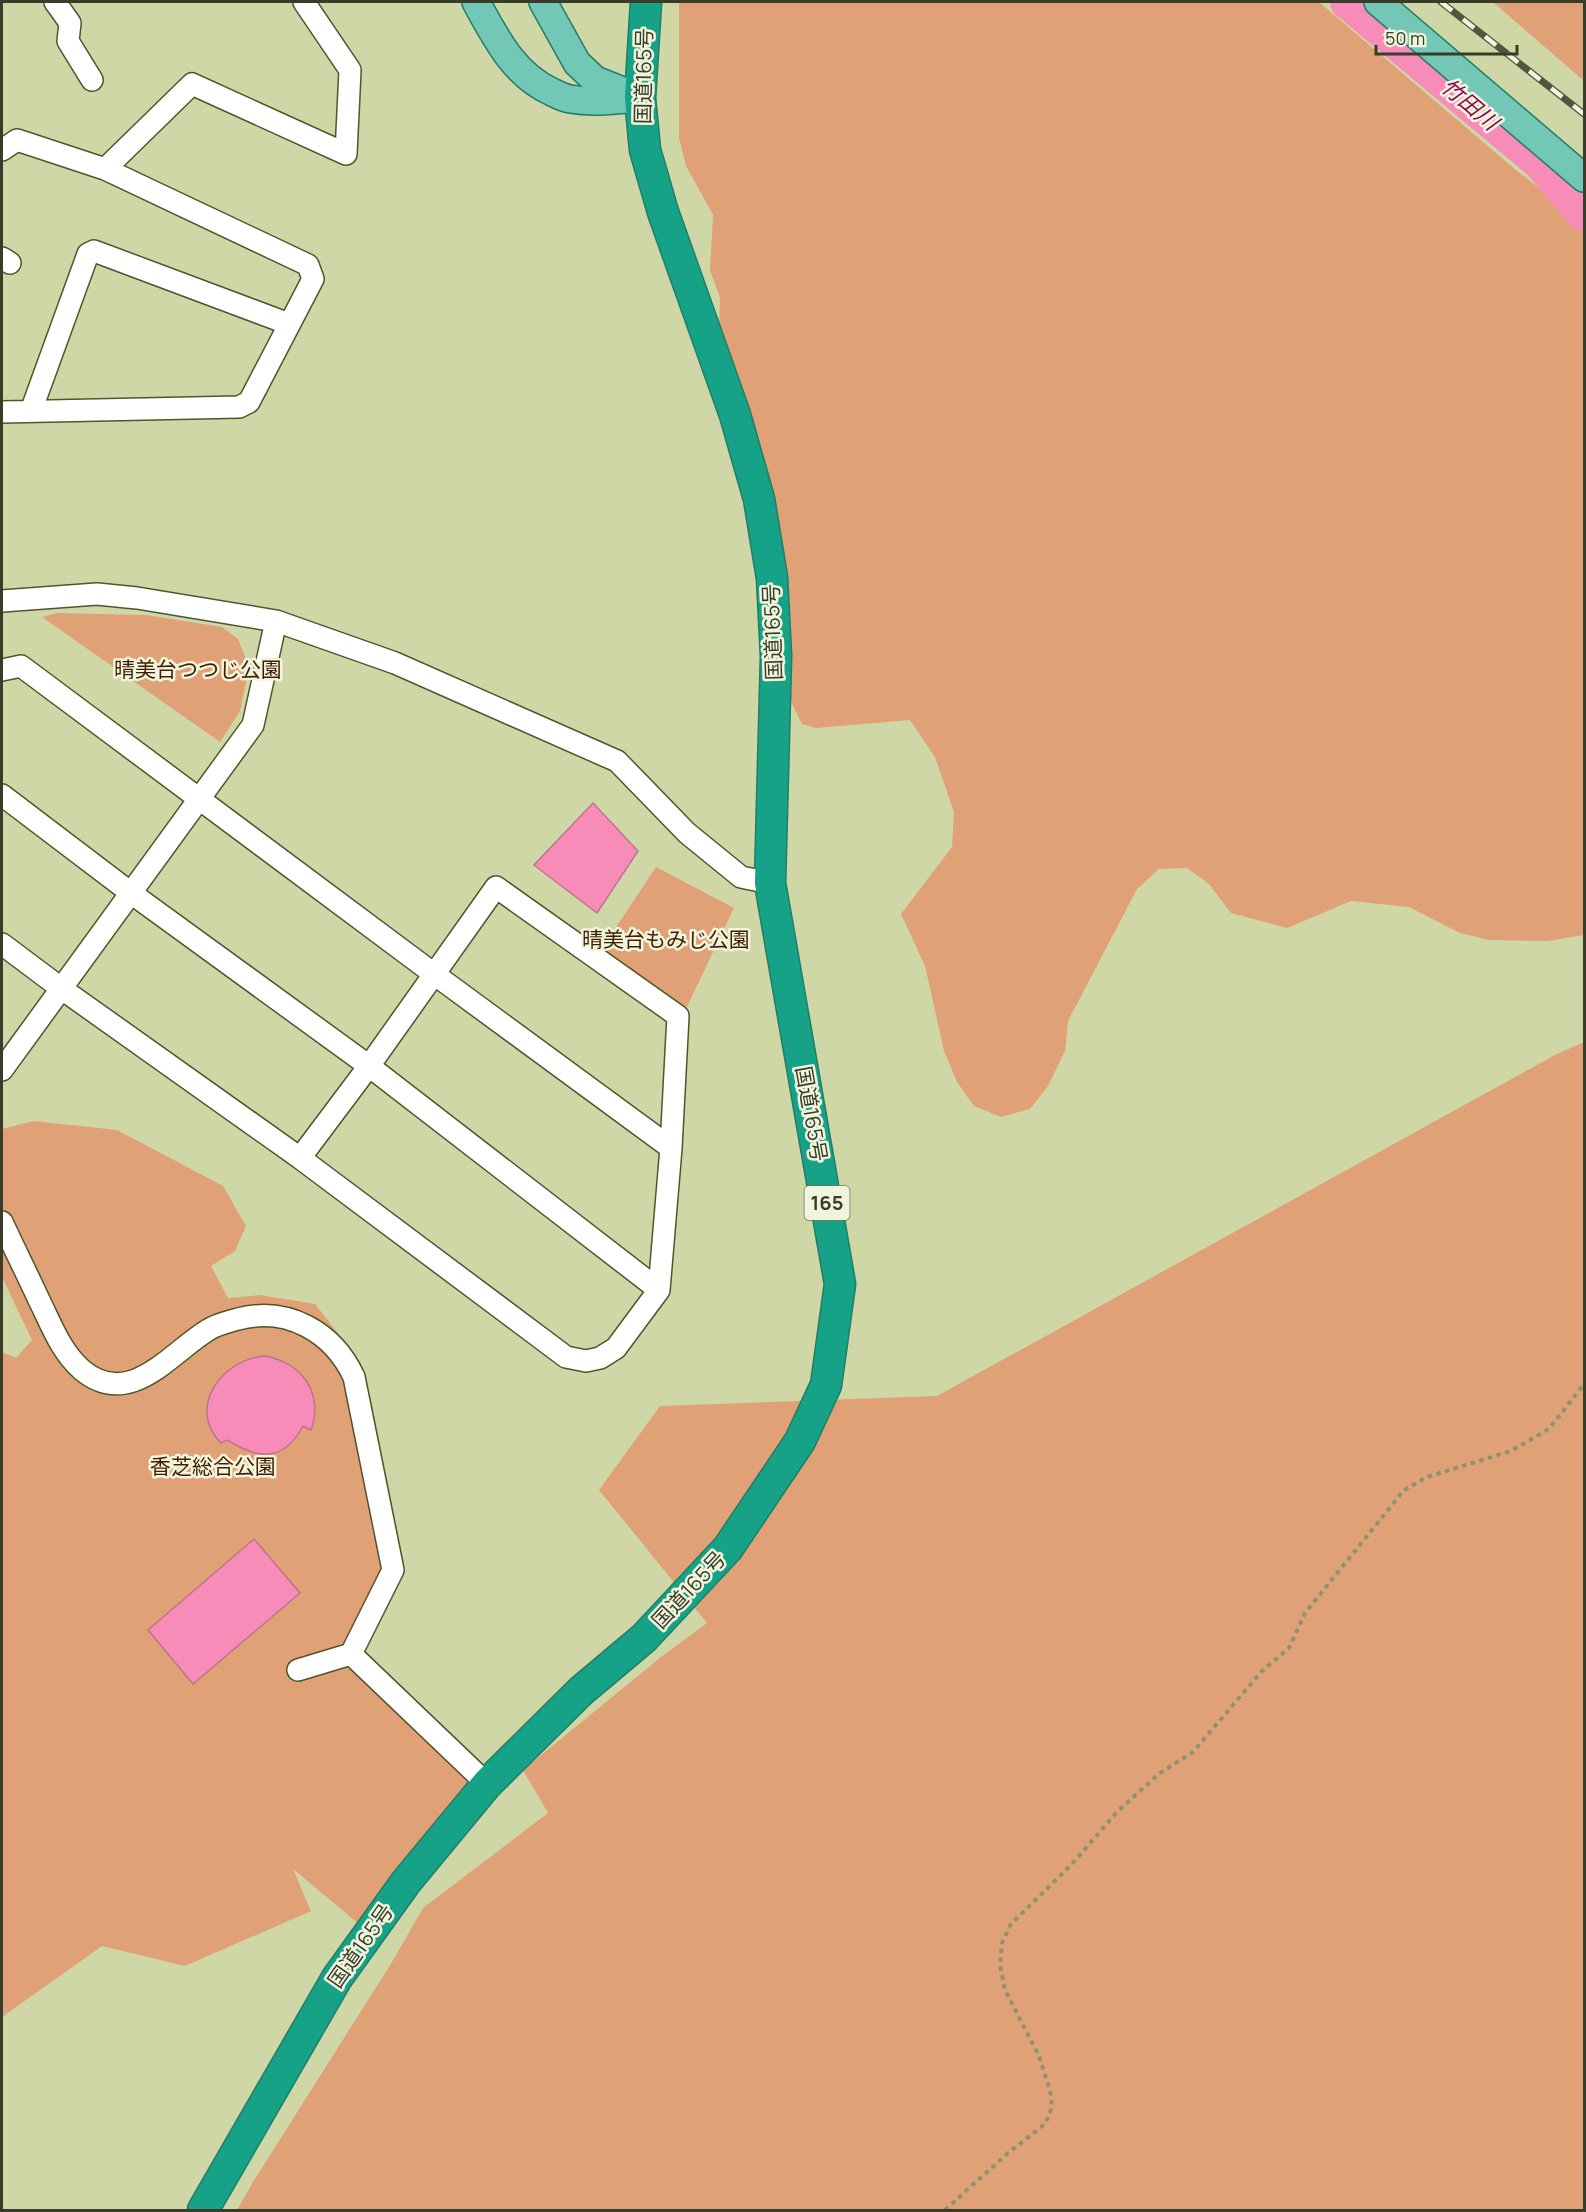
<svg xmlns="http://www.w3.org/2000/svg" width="1586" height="2212" viewBox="0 0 1586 2212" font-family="Manrope,'Noto Sans JP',sans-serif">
<rect width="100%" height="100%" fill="#cfd7a7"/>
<!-- green -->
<path fill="#e0a176" d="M679,2H1319L1517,171L1584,222V935L1548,941L1489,940L1460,933L1409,907L1351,901L1287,928L1231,913L1209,884L1187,868L1159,869L1137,889L1068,1021L1065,1051L1048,1086L1030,1109L1001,1117L974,1106L957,1082L944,1051L925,966L901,914L952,847L954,812L935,757L910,720L816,728L802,724L789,698L719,327L720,298L710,270L713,215L686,166L679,138Z
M1493,2H1584V81Z
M57,613L146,615L222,627L238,639L249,667L240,711L220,742L42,617Z
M656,867L734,908L684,1013L599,953Z
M1584,1042V2210H237L253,2182L392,1962L423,1908L548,1813L523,1770L661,1657L707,1623L599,1490L660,1406L937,1396L1555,1055Z
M34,1121L117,1130L223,1186L246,1226L235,1251L211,1266L228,1298L260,1295L315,1304L353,1353L371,1400L404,1564L363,1651L485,1767L359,1924L293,1869L311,1911L185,1966L102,1946L2,2017V1352L16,1358L32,1340L2,1277V1129Z"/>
<!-- water -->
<path fill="#f88cb8" stroke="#bf748d" stroke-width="1.5" d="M593,803L638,851L597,913L534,865Z
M265,1356C302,1363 324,1393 311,1430L303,1426C283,1463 258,1459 227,1440L221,1443C186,1408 222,1359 265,1356Z
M254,1539L300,1593L193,1684L148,1630Z"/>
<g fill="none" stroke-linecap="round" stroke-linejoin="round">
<!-- river -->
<path stroke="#f88cb8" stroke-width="34" d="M1347,2L1541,164L1584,215"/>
<defs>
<path id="minor" d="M55,2L70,23L68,41L92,80
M2,150L17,140L105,169L192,84L346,154L350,70L304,2
M2,258L10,263
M31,411L88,254L94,251L289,324
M2,412L239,407L249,402L313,279L308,265L105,169
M2,601L97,594L137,598L276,621L395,663L617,761L687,833L741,877L770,883
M2,670L21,666L434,974L671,1148
M2,795L131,893L369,1066L659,1290
M2,944L62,989L300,1158L566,1357L586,1361L600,1358L616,1348L659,1290L671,1148L678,1016L496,887L369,1066L300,1158
M2,1070L253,725L276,621
M2,1222C14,1248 27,1274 39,1300C51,1324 61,1352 82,1370C130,1410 170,1353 208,1330C217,1324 228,1322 238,1319C288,1306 333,1332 354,1377L393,1570L351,1654L487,1784
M298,1670L351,1654"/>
<path id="major" d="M476,2C496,38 513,74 552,92C558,95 564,98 570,99C593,103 616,100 640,98
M543,2L577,63L595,80L633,95
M1378,2L1584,178"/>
<path id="highway" d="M203,2210L337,1978L406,1882L487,1784L581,1691L644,1638L728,1548L800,1441L826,1385L840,1284L770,883L776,656L772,578L759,499L735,415L663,212L645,150L640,98L646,2"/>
</defs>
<!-- minor casing -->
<use href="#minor" stroke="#50552a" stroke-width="24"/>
<!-- major casing -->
<use href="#major" stroke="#227e66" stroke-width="30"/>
<!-- highway casing -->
<use href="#highway" stroke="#227e66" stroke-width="33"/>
<!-- path -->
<path stroke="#8d9370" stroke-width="4" stroke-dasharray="4.5 4.5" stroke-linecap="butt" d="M945,2210L1008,2153L1045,2124L1052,2107L1050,2090L1039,2056L1005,1990L1000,1965L1002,1943L1011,1924L1072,1864L1117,1812L1160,1773L1193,1752L1262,1671L1289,1648L1305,1613L1404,1490L1427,1477L1511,1451L1549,1429L1584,1384"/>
<!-- minor -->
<use href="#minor" stroke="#fff" stroke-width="21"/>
<!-- major -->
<use href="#major" stroke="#73c7b7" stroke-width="27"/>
<!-- highway -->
<use href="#highway" stroke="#16a287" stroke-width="30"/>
<defs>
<path id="rail" d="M1441,2L1584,114"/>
</defs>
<!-- rail casing -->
<use href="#rail" stroke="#52563e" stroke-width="7"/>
<!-- rail -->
<use href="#rail" stroke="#f1f5dd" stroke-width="4.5" stroke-dasharray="14" stroke-linecap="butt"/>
</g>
<g text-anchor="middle" stroke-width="5" stroke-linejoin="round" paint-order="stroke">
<!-- shield labels -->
<rect fill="#f1f5dd" stroke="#70745f" stroke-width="1.5" x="804.5" y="1186" width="45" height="34" rx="4.5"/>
<g font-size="20" font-weight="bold" fill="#393c29">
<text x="827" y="1210">165</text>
</g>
<!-- street labels -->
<g font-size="21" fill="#393c29" stroke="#f1f5dd">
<text transform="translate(644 76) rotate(-89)" y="7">国道165号</text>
<text transform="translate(773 632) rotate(-92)" y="7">国道165号</text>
<text transform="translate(811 1114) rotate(80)" y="7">国道165号</text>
<text transform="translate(689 1590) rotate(-47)" y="7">国道165号</text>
<text transform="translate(361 1946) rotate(-55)" y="7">国道165号</text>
</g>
<!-- park labels -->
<g font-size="21" fill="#421e01" stroke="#f1f5dd">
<text x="198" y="677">晴美台つつじ公園</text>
<text x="666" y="947">晴美台もみじ公園</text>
<text x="213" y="1474">香芝総合公園</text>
</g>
<!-- water labels -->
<g font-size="22" font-style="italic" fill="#8f0854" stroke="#f1f5dd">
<text transform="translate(1470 104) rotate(40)" y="8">竹田川</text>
</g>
</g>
<!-- border -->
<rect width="1586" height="2212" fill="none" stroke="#393c29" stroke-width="6"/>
<!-- scale -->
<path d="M1376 45v9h141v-9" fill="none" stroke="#393c29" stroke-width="3"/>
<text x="1385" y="45" font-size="18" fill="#393c29" stroke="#f1f5dd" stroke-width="4.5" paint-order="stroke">50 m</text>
</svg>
